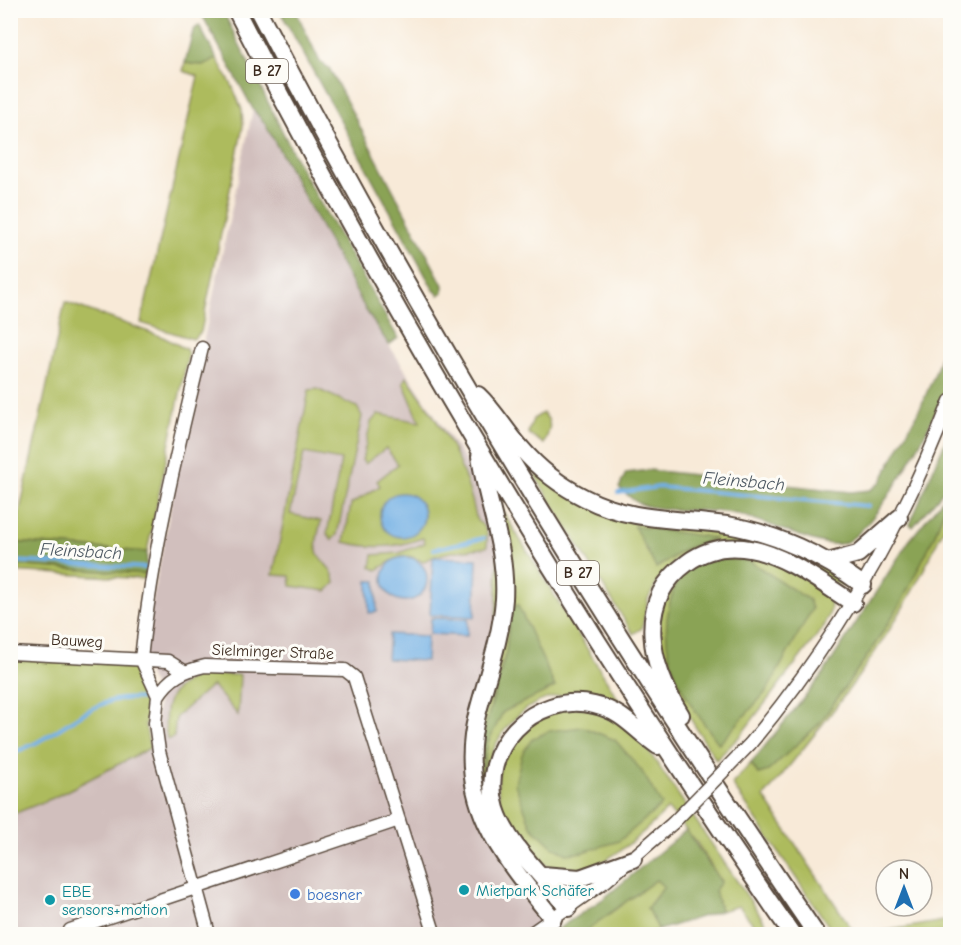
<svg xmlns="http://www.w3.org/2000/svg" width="961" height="945" viewBox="0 0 961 945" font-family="'Comic Neue',sans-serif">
<rect width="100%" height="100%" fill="#fdfcf7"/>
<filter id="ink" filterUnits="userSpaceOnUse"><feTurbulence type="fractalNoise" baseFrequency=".0167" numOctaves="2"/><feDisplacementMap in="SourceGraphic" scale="12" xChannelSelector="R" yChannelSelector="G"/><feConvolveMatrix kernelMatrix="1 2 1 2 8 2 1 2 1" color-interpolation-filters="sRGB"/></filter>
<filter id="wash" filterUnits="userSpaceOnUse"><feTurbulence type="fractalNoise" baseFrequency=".008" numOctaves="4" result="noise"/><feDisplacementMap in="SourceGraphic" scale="24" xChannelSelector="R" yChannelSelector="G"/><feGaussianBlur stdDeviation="1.35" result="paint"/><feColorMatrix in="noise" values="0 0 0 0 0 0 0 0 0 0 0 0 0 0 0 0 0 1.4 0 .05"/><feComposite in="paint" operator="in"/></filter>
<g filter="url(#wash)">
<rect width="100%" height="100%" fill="#f8ead8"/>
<!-- industrial -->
<path fill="#d1bfbd" d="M253,109L265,124L367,312L466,462L495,513L504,587L476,718L553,919L530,934H11V814L53,798L150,747L156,738L158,696L141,659L202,348Z"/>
<!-- green -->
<path fill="#adbb5d" stroke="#74723e" stroke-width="1.5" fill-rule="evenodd" d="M217,59L232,85L242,110L243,126L201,332L193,339L141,323L198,76L183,71L185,63L202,65Z
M65,302L163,337L186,349L188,355L147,552L13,542Z
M407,377C442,426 465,461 477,521C488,527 488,535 487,547C467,551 438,551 423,562C404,550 394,559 377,570L371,567L373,555L399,553L425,543L423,538C396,548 372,549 344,542L351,504L380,486L377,481L398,464L386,448L365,464L362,460L371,422L378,414L420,422L403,382ZM424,514L423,524L383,526L380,516Z
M317,389L357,407L362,416L337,535L332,540L327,534L341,460L304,453L290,514L321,521C319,531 314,544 318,554C324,565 334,569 335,583L327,591L291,586L290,576L273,575L309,390Z
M543,413C554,423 549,431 544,444L528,433L533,419Z
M538,475L631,522L737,534L762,540L837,575L844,586L717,542L695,549L676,560L659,579L648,599L642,628L633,634L535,476ZM635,527L714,539L685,549L656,568Z
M948,498C956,509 944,528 938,540C895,636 830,717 764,797L855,934H834L732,784L751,763L758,774L768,771L819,724L870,652L901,603L934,537Z
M502,510L623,707C606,702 590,694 573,695C525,695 493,732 486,777L550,900H546L524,875L481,796L476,745L495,669L499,512ZM511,607L555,687L503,712L488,742L482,772L492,697L506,652Z
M723,553C734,554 746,553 756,556C772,560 822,583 829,598C834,609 827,619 822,629L740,736L716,760L673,691L659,652L661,603L689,565ZM809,600L812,609L766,692Z
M10,565L146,574V579L11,571Z
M11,656L136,662L151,700L145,724L150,748L53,798L11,815Z
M204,674L240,675L238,715L212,685L176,717L174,737L167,740C161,704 169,685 204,674Z
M588,707L627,727L648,750L773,934H761L739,906L720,911L715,890L721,881L697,843L668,809C642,834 604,872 565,871C532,871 496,813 498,783C498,773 503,751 508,743C512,737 537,716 543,713C554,707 575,708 588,707Z
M656,880L664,886L647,908L659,930L645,934H581Z
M950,920V934H867Z"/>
<!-- forest -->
<path fill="#8aa354" stroke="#626639" stroke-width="1.5" d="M200,11H223L302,171L398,338L389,345L367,312L265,124L253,109Z
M280,11H296L320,62L329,68L443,285V292L439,295L433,289Z
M199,25L217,59L202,65L185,63L193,31Z
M950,327C951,341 953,358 950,372C946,404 872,541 840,544C815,547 762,518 731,513C705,508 665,513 640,504C634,502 625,492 619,488L626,473L649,470L851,492L870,490L880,483L921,406L936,371Z
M950,430V483L913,527L910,524Z
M945,496L948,498L934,537L901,603L870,652L819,724L768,771L758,774L751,763L821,677L909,541Z
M634,526L715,538L685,549L656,568Z
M10,542L147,552L146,574L11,565Z
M722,559L748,560L809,600L812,609L766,692L719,744C688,702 657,662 669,607C672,592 678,576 691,567C698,562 713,561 722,559Z
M518,605L555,687L503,712L488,742L482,778L483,735L506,652L511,607Z
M583,727L615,740L641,770L662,805L619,841L583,852L567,854L553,847L531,826L515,784L522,754L532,739L549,731Z
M686,830L721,882L715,890L720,911L659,930L647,908L664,887L656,880L581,934H550L603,899Z"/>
<!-- water -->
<path fill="#71afe4" stroke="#566c81" stroke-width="1.5" d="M380 515a22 22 0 1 1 44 0a22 22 0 1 1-44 0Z
M383 579a22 22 0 1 1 44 0a22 22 0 1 1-44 0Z
M433,557L477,559L475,617L430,615Z
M368,581H376L377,612L369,613Z
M431,618L468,619L467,636L430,634Z
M389,634L427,636L426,661L387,659Z"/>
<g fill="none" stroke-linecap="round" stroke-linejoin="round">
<!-- stream -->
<path stroke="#71afe4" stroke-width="4" d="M618,493L659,487L868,506
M434,549L484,538
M10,561L149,568
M10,753C47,744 75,712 111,701C121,698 134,699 144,698"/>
</g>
</g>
<g filter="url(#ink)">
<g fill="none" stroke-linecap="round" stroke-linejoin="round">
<defs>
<path id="minor" d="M10,653L168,661L184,671
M141,659C152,554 177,450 202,348
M141,659L158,696L155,723L159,751L209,934
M158,696C170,677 183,671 205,666L345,670L354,677L434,932
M750,744C836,641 903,526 950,401
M70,930L399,820
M530,934L607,880L673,823"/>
<path id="highway" d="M236,10C400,330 587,639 792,934
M258,10C424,330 613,637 816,934
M478,395C495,411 505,430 521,448C538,468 561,486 585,498C631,522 678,518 727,525C775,533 824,556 863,585
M480,456C487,505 507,548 504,599C501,639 487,676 477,715C455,802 502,856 553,919
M828,562L858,554L899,518
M681,715C651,667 633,602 687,563C703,551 723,546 743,548C782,552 820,582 853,603
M542,875L580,878L633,859
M568,908C545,877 508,847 496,809C477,749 534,691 594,705C625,712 634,730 658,746"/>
</defs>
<!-- minor casing -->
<use href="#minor" stroke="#57473a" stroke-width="15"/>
<!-- highway casing -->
<use href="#highway" stroke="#57473a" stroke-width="20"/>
<!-- minor -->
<use href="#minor" stroke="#fff" stroke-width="12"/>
<!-- highway -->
<use href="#highway" stroke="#fff" stroke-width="16"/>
<defs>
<path id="minor-bridge" d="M673,823L750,744"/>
</defs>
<!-- minor-bridge casing -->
<use href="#minor-bridge" stroke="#57473a" stroke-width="15" stroke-linecap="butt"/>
<!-- minor-bridge -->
<use href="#minor-bridge" stroke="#fff" stroke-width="12"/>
</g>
</g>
<!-- markers -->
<g fill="#0f9aa8" stroke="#fdfcf7" stroke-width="2">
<circle cx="464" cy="890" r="6"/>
<circle cx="50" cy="900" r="6"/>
</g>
<circle fill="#3f7fe0" stroke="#fdfcf7" stroke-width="2" cx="295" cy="894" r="6"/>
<g text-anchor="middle" stroke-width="6" stroke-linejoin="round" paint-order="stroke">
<!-- shield labels -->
<g fill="#fdfcf7" stroke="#75695f" stroke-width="1.5">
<rect x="246" y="59" width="42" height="24" rx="4.5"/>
<rect x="557" y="561" width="42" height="24" rx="4.5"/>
</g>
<g font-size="15" font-weight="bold" fill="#3b2a1e">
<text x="267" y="76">B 27</text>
<text x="578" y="578">B 27</text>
</g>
<!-- street labels -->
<g font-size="16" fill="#3b2a1e" stroke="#fdfcf7">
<text transform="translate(77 640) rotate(3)" y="6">Bauweg</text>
<text transform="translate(273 651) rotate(2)" y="6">Sielminger Straße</text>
</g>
<!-- culture labels -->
<g font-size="16" fill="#0d838f" stroke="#fdfcf7" text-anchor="start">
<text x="476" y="896">Mietpark Schäfer</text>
<text x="62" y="897">EBE<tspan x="62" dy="18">sensors+motion</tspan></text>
</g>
<!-- shop labels -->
<g font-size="16" fill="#366cbe" stroke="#fdfcf7" text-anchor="start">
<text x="307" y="900">boesner</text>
</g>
<!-- water labels -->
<g font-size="18" font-style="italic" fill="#4e5963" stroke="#fdfcf7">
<text transform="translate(744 481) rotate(5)" y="6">Fleinsbach</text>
<text transform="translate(81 551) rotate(3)" y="6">Fleinsbach</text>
</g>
</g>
<!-- margin -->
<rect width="961" height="945" fill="none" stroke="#fdfcf7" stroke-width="36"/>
<!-- north arrow -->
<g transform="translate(904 888)"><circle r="28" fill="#fdfcf7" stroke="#afa8a0" stroke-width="1.5"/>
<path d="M0-4.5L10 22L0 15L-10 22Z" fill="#1f6fb2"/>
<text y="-9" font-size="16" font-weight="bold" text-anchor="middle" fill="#3b2a1e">N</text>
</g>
</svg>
